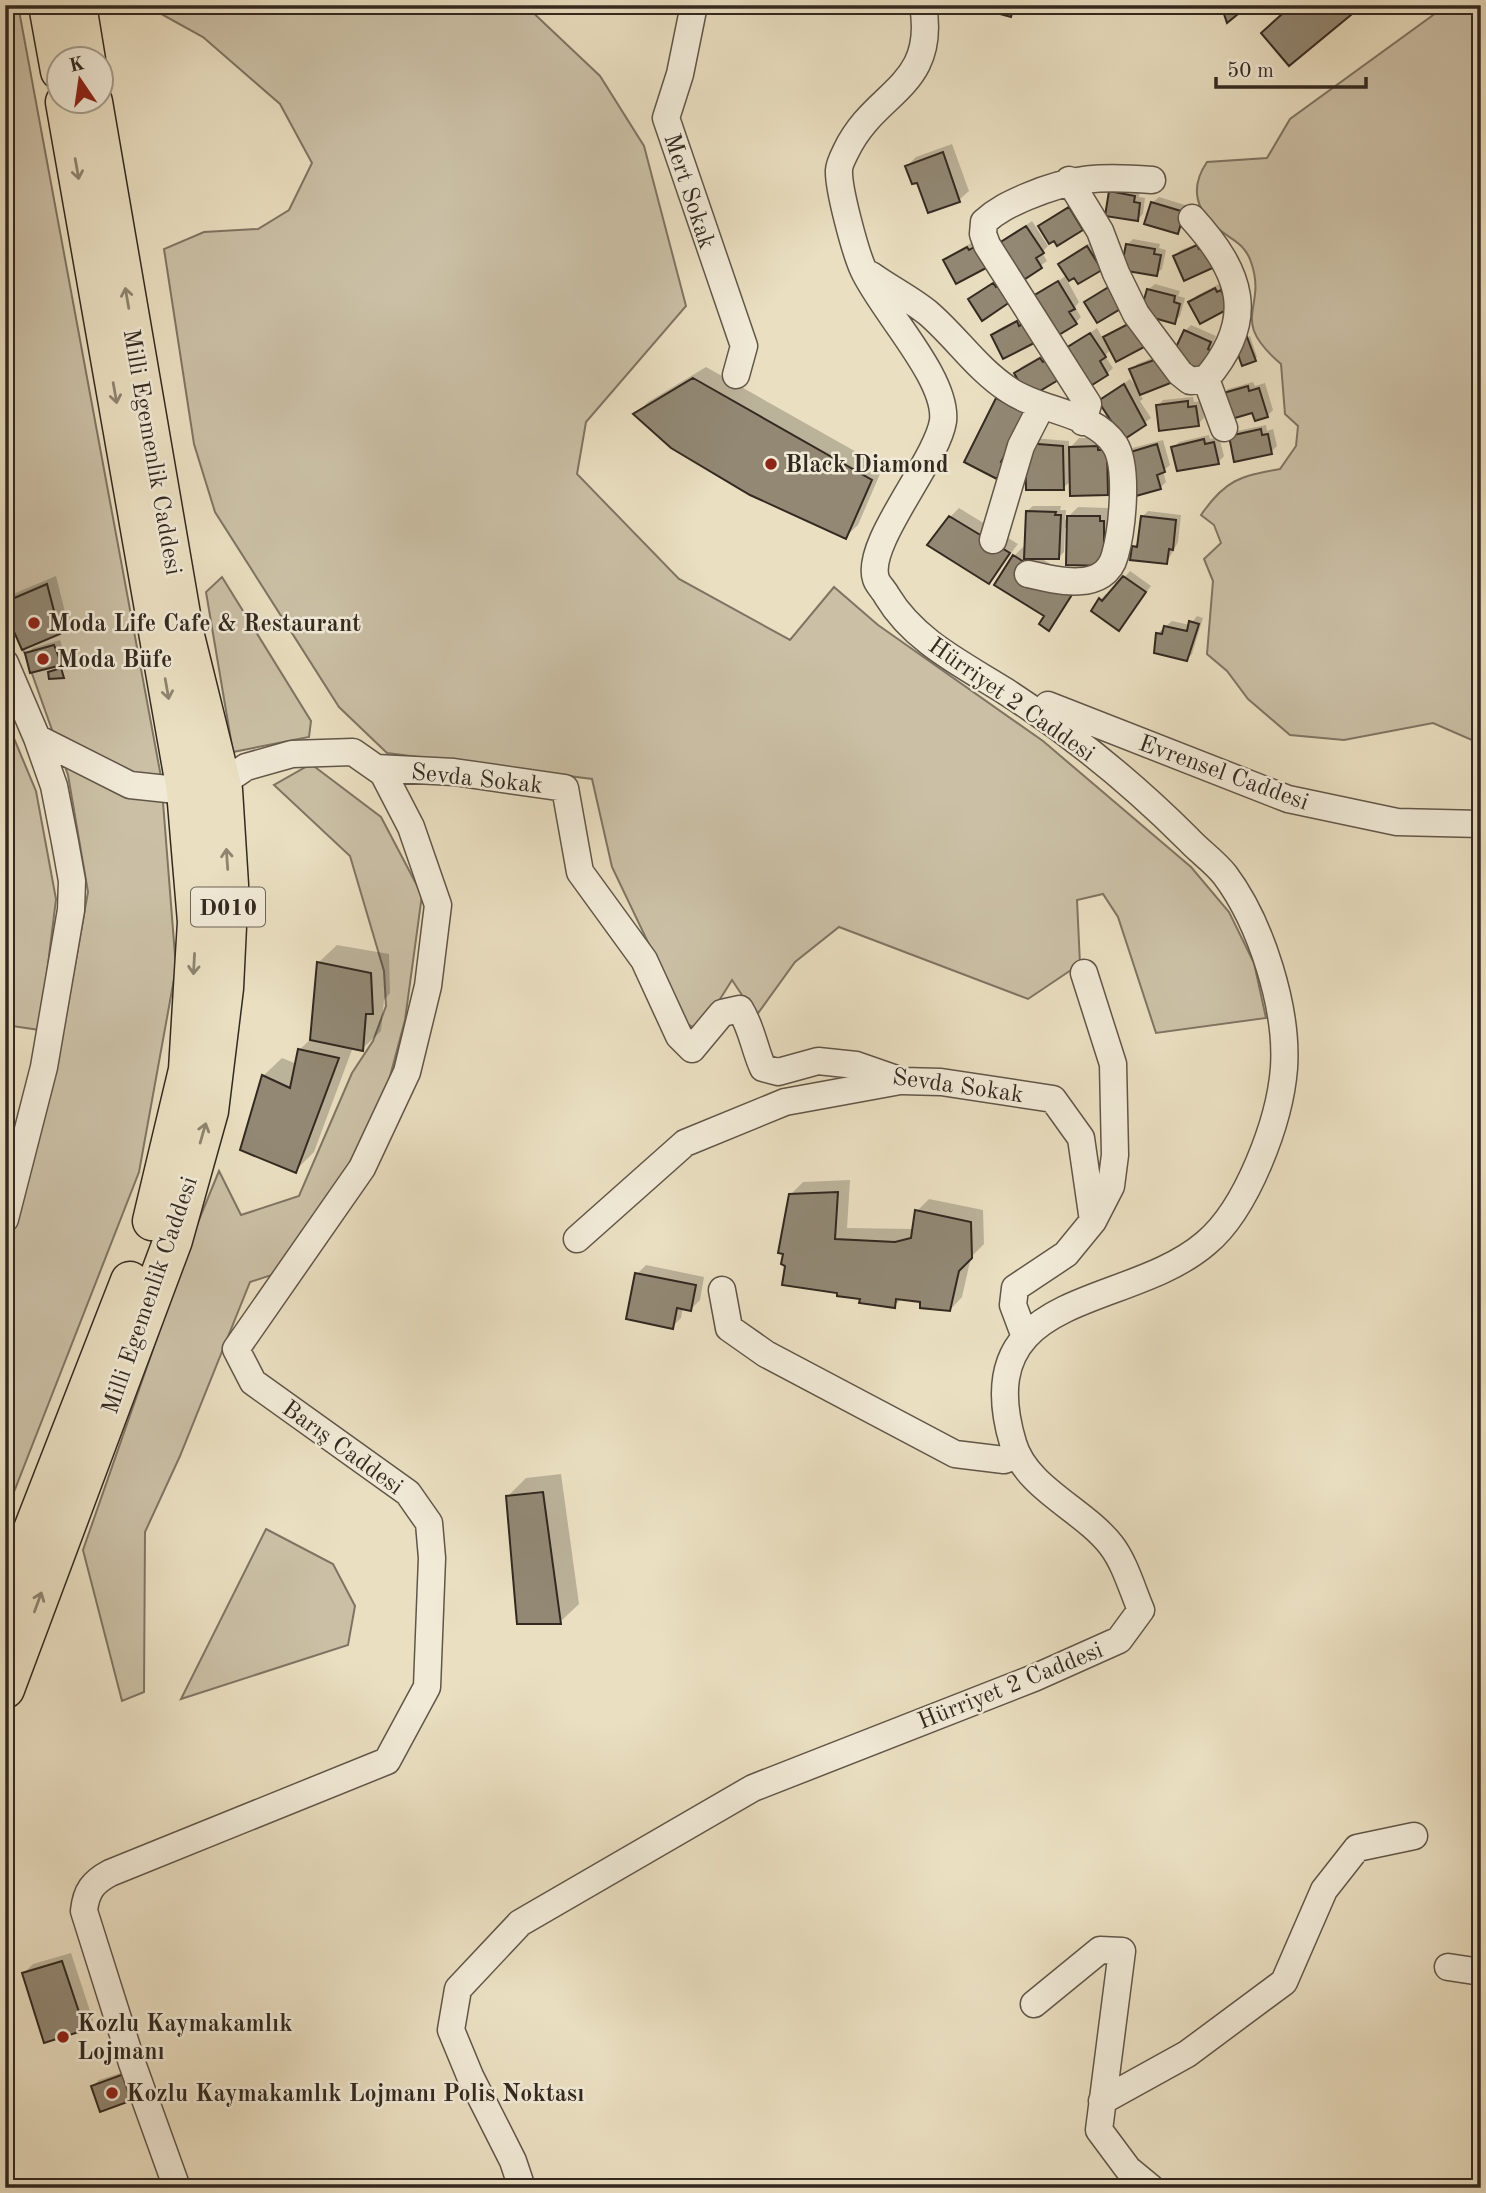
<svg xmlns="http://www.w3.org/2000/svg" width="1486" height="2193" viewBox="0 0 1486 2193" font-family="'Old Standard TT',serif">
<rect width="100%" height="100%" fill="#eadfc1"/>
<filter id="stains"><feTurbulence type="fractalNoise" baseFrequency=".00286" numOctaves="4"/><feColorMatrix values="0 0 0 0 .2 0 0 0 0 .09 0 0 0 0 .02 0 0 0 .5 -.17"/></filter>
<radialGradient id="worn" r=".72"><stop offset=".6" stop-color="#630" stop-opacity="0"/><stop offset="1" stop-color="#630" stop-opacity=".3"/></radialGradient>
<!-- green -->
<path fill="#cbc0a6" stroke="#7f7463" stroke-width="2" d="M5,5H18L161,777L176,968L139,1172L5,1515V1262L67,1010L88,892L68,775L25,654L5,611Z
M145,5H525L600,76L644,146L686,306L586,422L577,474L679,579L790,640L834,587L878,625L1043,741L1191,867L1229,912L1254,963L1266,1018L1156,1033L1118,917L1103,894L1077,900L1080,964L1028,999L839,927L795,962L756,1016L732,980L700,1031L687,1024L612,867L592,779L387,753L339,707L215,512L194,444L164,249L204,232L258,229L289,210L312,163L280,104L203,37Z
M1447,5H1481V744L1433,723L1344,740L1290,735L1248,699L1227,671L1207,654L1213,581L1204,559L1221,543L1214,525L1201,515C1225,480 1240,476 1280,469L1296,446L1298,426L1285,414L1281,364C1227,318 1268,310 1251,262C1244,241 1228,239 1214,225C1193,205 1192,184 1207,162L1267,158L1290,119Z
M222,577L311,721L309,737L233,752L206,592Z
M5,717L36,791L56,899L40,1030L5,1025Z
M311,764L381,817L422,895L405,1020L383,1103L352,1163L278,1273L250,1282L180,1456L145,1532L144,1692L122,1701L83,1550L194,1232L219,1171L241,1215L299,1196L352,1073L373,1041L386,1006L384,971L350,856L274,785Z
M266,1529L333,1564L355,1606L348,1645L181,1699Z"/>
<!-- shadow -->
<path fill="#0003" d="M972,5H1021L1011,15Z
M952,144L969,191L959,200L929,211L918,180L907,166L916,157Z
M1116,186L1140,190L1139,197L1145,198L1143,214L1137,220L1110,192Z
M1159,197L1185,205L1183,226L1178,232L1147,223L1153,202Z
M1076,203L1088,223L1082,229L1040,226Z
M1032,221L1048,246L1042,252L1047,261L1023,278L1001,243Z
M1133,239L1160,244L1159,248L1166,250L1162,269L1156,274L1127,245Z
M1093,241L1107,263L1067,280L1079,302L1075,307L1081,317L1075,323L1035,297L1067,275L1060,264L1066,258Z
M1203,241L1222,259L1175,256L1181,250Z
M973,242L992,260H945L950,255Z
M1221,283L1235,301L1191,302L1196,296Z
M1155,284L1180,291L1178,296L1185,298L1180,316L1174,322L1142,312L1149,289Z
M1023,317L1043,334L993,335L999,329Z
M1137,318L1105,356L1113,368L1107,374L1068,348L1097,328L1103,339Z
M1191,325L1216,336L1213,343L1218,346L1210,364L1185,331Z
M1250,336L1257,357L1255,360L1238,341Z
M1046,353L1064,372L1016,373L1021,367Z
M1163,354L1139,393L1143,399L1140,401L1151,418L1116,443V484L1107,494L1071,481L1063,488L1033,438L1069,441V449L1079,438H1106L1114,423L1100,401L1130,379L1140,391L1132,370L1137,364Z
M706,367L883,467L858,525L845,537L636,414L648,402Z
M1253,382L1255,386L1265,383L1273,410L1267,416L1222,395L1228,389Z
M1193,397L1194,402L1202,401L1204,418L1198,424L1158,406L1163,400Z
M1266,425L1267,431L1273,429L1277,446L1271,452L1231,436L1237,431Z
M1209,435L1210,439L1219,437L1224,456L1218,462L1173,448L1179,442Z
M1163,440L1170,465L1163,471L1166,482L1160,488L1126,454L1132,448Z
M1033,506H1061L1060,510H1066L1065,520L1078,507L1108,508V512H1113L1103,564L1068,528H1065L1064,552L1058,558L1039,557L1081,583L1049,629L1047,615L1014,556L1023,547L1026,549L1027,511Z
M959,508L1018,544L989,581L950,517Z
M1148,511L1181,515L1178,542L1167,562L1133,547L1140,541L1142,517Z
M1130,571L1151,586L1119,629L1093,611L1101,599L1106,594L1108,597Z
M56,576L68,624L59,633L5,602L13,594Z
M1197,616L1203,618L1192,654L1187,659L1157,634L1172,621L1190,625Z
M60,640L66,658L61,663L27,654L33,648Z
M337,945L389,954L390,993L384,1000L381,1031L362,1049L353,1047L314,1152L295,1171L263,1076L282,1058L297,1064L299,1050L312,1038L318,963Z
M850,1180L847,1228L914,1229L917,1211L929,1199L983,1210L984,1244L971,1257L962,1297L950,1310L922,1301L902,1298L894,1306L862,1298L839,1291L787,1265L785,1252H780L790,1195L803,1182Z
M646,1265L704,1277L700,1300L691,1309L683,1307L681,1318L672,1327L637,1274Z
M561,1474L579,1604L560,1622L507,1497L526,1478Z
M71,1953L93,2020L84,2029L24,1973L33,1964Z
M130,2070L138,2093L93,2086L99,2080Z"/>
<!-- building -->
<path fill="#928874" stroke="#332920" stroke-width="2" d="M967,5H1014L1011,17Z
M1221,5H1249L1227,23Z
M1292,5H1363L1289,66L1261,33Z
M943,152L960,202L928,213L917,183L912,184L905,166Z
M1109,191L1135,196L1134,202L1140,203L1138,221L1105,216Z
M1151,202L1181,211L1180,214L1183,216L1178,234L1144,224Z
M1069,207L1083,230L1057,246L1054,241L1049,244L1038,226Z
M1026,226L1044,253L1036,258L1042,268L1022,281L999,243Z
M1126,244L1155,249L1154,254L1161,255L1157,276L1121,270Z
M1197,245L1199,249L1208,245L1217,266L1184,281L1173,256Z
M976,246L988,267L956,284L943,260L967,247L969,250Z
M1087,246L1102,270L1078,284L1074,278L1069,281L1058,264Z
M1058,281L1075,309L1069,312L1077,324L1052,339L1033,296Z
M993,283L996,287L1000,285L1010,302L982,321L968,299Z
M1112,285L1122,308L1097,323L1084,302Z
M1215,288L1217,292L1221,290L1230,308L1200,324L1188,302Z
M1147,289L1175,296L1174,302L1180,304L1175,324L1140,314Z
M1017,321L1019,326L1028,321L1038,341L1003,359L991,335Z
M1130,323L1148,345L1116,362L1103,337Z
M1184,330L1211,342L1208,349L1214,352L1205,372L1171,358Z
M1090,333L1106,357L1100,361L1108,375L1084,390L1066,348Z
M1247,337L1256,361L1242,366L1234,343Z
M1040,358L1043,362L1048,359L1060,379L1028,398L1014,373Z
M1157,359L1173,382L1140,395L1129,369Z
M693,378L872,480L846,539L750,495L671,448L633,414Z
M1124,384L1146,425L1117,444L1113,424L1098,401Z
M1248,386L1249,391L1259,388L1268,417L1255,421L1252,413L1228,420L1220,394Z
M996,398L1029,414L1001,462L1004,463L997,479L964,462Z
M1188,401V407L1196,406L1199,426L1159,431L1156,405Z
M1261,429L1262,435L1268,434L1272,454L1234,462L1229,436Z
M1204,439L1205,444L1214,442L1219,464L1177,471L1171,447Z
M1025,443L1063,446L1064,490H1026Z
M1157,444L1165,472L1157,475L1161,489L1136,496L1124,454Z
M1098,446V450H1107L1108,495L1070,496L1069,447Z
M1026,511L1056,512L1055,515H1061L1059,559H1024Z
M949,516L1010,553L989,584L927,545Z
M1067,516H1100V521H1104V566L1066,565Z
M1141,516L1176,520L1173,550L1169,549L1167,564L1130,560L1132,546L1137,547Z
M1013,555L1073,593L1049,631L1039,624L1044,616L994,585Z
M1123,576L1146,592L1119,631L1091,611L1099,598L1102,601Z
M47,584L60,634L22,650L5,611V602Z
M1189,621L1199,624L1187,661L1154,653L1156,633L1162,634L1164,626L1187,631Z
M54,645L62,665L30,673L25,653Z
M61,668L64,678L49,679L48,672Z
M317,962L371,973L373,1014H366L363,1051L310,1040Z
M298,1049L339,1058L296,1173L240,1150L262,1075L290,1088Z
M838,1192L835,1239L895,1242L911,1238L915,1210L971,1222L972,1258L959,1271L950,1311L920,1308V1302L896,1299L895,1308L859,1303L860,1299L837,1296V1293L782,1285L785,1266L781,1264L783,1254L778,1253L789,1194Z
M635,1273L696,1285L691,1311L677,1308L673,1329L626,1319Z
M543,1492L561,1624H517L506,1496Z
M62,1961L85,2030L44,2043L22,1973Z
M124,2074L133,2100L100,2112L91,2086Z"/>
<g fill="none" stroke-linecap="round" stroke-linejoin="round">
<defs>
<path id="minor" d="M694,5L680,74L666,118L744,346L736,375
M1069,180L1100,231L1116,273L1136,314L1180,373L1190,381L1206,379C1258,318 1241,272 1192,218
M871,275C889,288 911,299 928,313C957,338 977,369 1009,390C1041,412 1094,412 1115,445C1129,468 1122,530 1115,555C1105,593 1057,581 1028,574
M1206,379L1224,428
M1083,422L1088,404L987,245L983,234L984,222C997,210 1010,204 1026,197C1073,177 1101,176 1152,180
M993,540L1021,446L1041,407
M5,663L37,738L130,785L186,791
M1048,705L1288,799L1397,822L1481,824
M376,768L454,772L565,788L580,872L644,960L679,1036L692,1049L722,1013L740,1009C752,1028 754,1048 763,1068L778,1072L818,1061L856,1065L902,1081L941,1082L1053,1099L1081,1138L1093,1221
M5,1219L44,1067L71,910L72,881L65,842L54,786L37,738
M577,1239L685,1143L785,1102L900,1081
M722,1290L729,1328L766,1354L955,1454L1004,1460L1018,1455
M1025,1337L1013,1305L1015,1288L1066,1254L1093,1221L1111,1186L1115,1155L1113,1064L1084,973
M1448,1967L1481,1972
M1034,2004L1100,1950L1122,1951L1099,2130L1128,2169L1151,2188
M1102,2101L1187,2054L1284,1982L1324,1890L1357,1848L1414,1836
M177,2188L132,2063L84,1911C86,1891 93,1882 110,1873L387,1761L427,1687L432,1558L429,1523L408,1493L253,1382L236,1349L362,1168L407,1072L428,986L438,905L411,827L383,773L353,752L292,754L246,767L221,784
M522,2188L513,2161L470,2076L451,2030L458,1989L520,1923L753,1788L1034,1678L1119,1640L1141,1610C1132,1589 1125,1563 1111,1545C1083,1509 1026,1488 1013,1443C967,1288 1127,1311 1206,1243C1247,1209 1280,1121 1284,1068C1288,1008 1261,923 1225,875C1215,862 1199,851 1188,839C1132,783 1072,734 1005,691C962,664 914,641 887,596C884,590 878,585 876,579C864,544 937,461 943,421C948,378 881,310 863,269C855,251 838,188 839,170C839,165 844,155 846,151C875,90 937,88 923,5"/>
<path id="highway" d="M48,5L60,71
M77,5L86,60
M65,102L186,791L197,922L188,1070L152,1221
M5,1601L130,1281
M5,1689L173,1240L209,1111L224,988L229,885L223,790L184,632L93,102"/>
</defs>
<!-- minor casing -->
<use href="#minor" stroke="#615648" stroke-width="29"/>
<!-- highway casing -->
<use href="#highway" stroke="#332920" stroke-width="41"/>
<!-- minor -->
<use href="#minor" stroke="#f1ead7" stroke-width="26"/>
<!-- highway -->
<use href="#highway" stroke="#eadfc1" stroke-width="38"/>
</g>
<!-- one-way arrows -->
<defs><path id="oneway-shaft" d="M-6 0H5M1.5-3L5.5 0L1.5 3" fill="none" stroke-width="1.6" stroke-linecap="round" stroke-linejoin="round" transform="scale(1.75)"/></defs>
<g stroke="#8e8470">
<use href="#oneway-shaft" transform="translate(77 169) rotate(80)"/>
<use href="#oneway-shaft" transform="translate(127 298) rotate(-100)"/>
<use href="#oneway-shaft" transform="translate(115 393) rotate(80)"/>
<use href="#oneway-shaft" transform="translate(167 689) rotate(80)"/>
<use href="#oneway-shaft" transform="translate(227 859) rotate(-94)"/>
<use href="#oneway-shaft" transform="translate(194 964) rotate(93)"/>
<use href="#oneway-shaft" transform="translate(203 1133) rotate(-74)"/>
<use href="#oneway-shaft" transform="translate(38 1602) rotate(-70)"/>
</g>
<!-- markers -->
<g fill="#8f2418" stroke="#f1ead7" stroke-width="2.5">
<circle cx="771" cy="464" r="7"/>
<circle cx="34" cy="623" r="7"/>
<circle cx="43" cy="659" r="7"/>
<circle cx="63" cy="2037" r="7"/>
<circle cx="112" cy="2093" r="7"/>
</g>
<g text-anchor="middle" stroke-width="5" stroke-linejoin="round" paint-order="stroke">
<!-- shield labels -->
<rect fill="#f1ead7" stroke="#6c6357" stroke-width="2" x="191" y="887.5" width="74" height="39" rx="5"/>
<g font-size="23" font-weight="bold" fill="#332920">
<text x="228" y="915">D010</text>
</g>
<!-- street labels -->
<g font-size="24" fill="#332920" stroke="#f1ead7">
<text transform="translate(690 191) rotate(72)" y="8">Mert Sokak</text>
<text transform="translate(153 452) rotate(80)" y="8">Milli Egemenlik Caddesi</text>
<text transform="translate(1012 699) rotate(35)" y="8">Hürriyet 2 Caddesi</text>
<text transform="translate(1224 772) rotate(20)" y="8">Evrensel Caddesi</text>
<text transform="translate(477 778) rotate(6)" y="8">Sevda Sokak</text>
<text transform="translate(958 1085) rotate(8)" y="8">Sevda Sokak</text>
<text transform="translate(149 1295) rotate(-71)" y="8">Milli Egemenlik Caddesi</text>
<text transform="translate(343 1447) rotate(36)" y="8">Barış Caddesi</text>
<text transform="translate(1010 1685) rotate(-22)" y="8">Hürriyet 2 Caddesi</text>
</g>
<!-- poi labels -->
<g font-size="24" font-weight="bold" fill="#332920" stroke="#f1ead7" text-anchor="start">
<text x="785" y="472">Black Diamond</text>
<text x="48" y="631">Moda Life Cafe &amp; Restaurant</text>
<text x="57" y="667">Moda Büfe</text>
<text x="77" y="2031">Kozlu Kaymakamlık<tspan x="77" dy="28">Lojmanı</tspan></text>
<text x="126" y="2101">Kozlu Kaymakamlık Lojmanı Polis Noktası</text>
</g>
</g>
<!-- margin -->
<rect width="1486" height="2193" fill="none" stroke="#eadfc1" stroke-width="28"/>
<rect x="7" y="7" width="1472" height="2179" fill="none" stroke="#332920" stroke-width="3.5"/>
<rect x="14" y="14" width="1458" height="2165" fill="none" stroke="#332920" stroke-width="2"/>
<!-- north arrow -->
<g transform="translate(80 80) rotate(347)"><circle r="33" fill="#f1ead7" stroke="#a59d8e" stroke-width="2"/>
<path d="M0-5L12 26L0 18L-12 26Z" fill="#8f2418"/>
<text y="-10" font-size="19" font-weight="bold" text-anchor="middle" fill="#332920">K</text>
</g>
<!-- scale -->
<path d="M1216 77v10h150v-10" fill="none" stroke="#332920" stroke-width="3.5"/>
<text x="1227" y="77" font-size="21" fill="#332920" stroke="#f1ead7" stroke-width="5" paint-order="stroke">50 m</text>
<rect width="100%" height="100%" filter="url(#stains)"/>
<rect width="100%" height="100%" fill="url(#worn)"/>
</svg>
